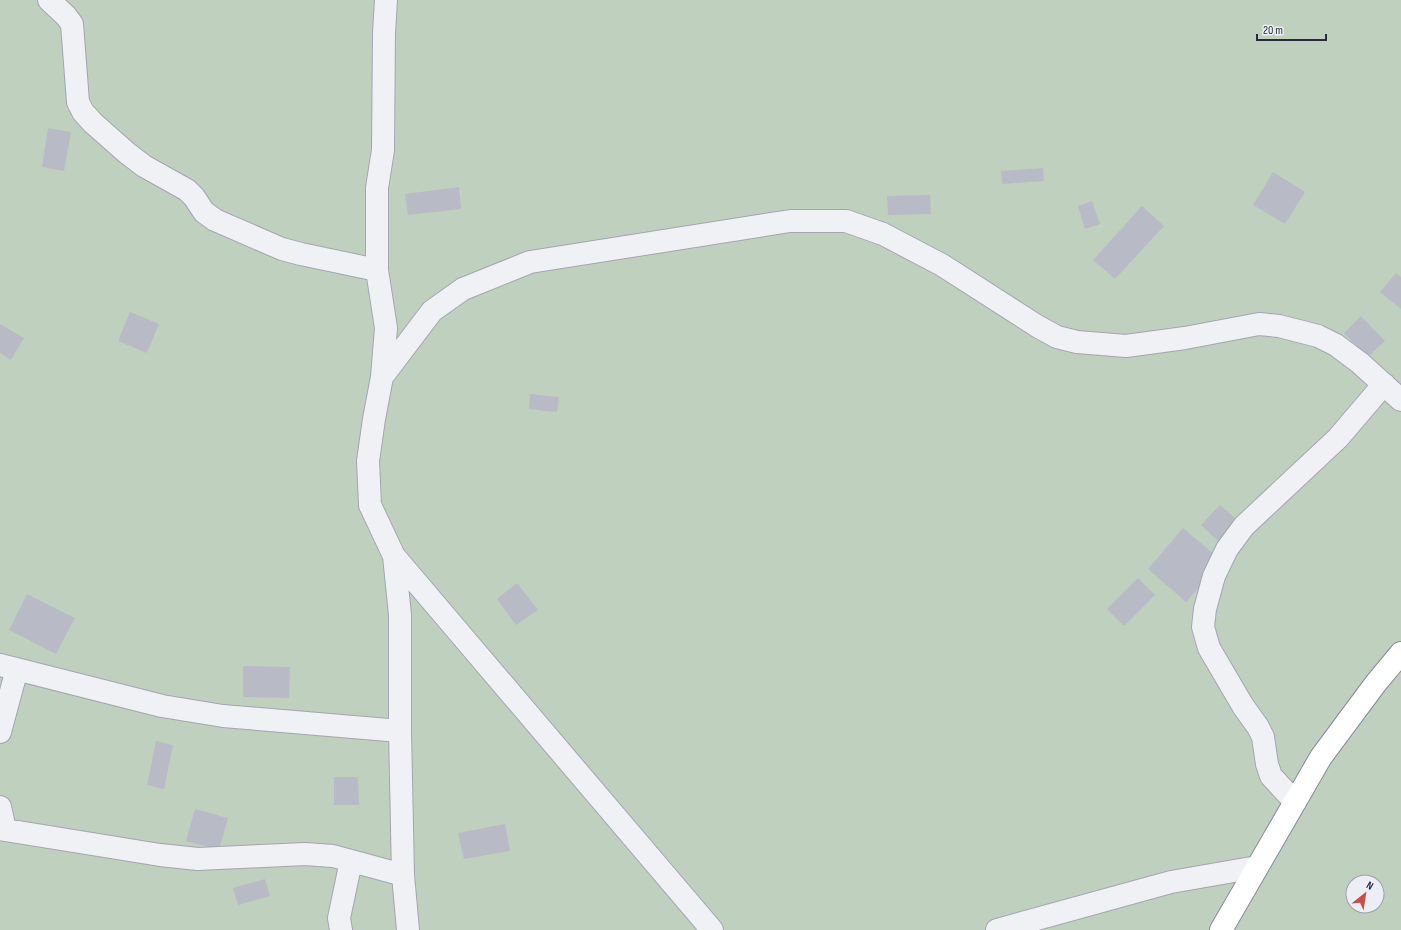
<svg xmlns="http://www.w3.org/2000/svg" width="1401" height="930" viewBox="0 0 1401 930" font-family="'Sofia Sans Condensed',sans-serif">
<rect width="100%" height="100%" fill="#dedfe7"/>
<!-- green -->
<path fill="#c0d0bf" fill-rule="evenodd" d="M0,0H1401V930H0ZM1353,882H1377V906H1353Z"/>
<!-- building -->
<path fill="#b8bac6" d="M48,128L71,132L64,171L42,167Z
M1043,168L1044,181L1002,184L1001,171Z
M1273,172L1305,192L1285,224L1253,205Z
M459,187L461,209L408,215L405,194Z
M930,195L931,214L888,215L887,196Z
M1092,201L1100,224L1085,229L1078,206Z
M1142,206L1164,226L1115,279L1093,260Z
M1396,273L1401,277V309L1380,292Z
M130,312L159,324L147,353L118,341Z
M1361,316L1385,341L1368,357L1344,333Z
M0,324L24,338L11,360L0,353Z
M530,394L559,397L557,412L529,409Z
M1220,505L1244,526L1225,547L1201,525Z
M1183,528L1222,561L1186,602L1148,569Z
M1138,578L1155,595L1124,626L1107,609Z
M517,583L538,610L516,625L497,599Z
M27,594L75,618L56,654L9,630Z
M243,666L290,667L289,698L243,697Z
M156,741L173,745L164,789L147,785Z
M334,777H358L359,805H334Z
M195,809L228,818L219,850L186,841Z
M505,824L510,851L464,859L458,833Z
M265,879L270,896L238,905L233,888Z"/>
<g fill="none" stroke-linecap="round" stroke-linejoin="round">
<defs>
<path id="minor" d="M49,0L66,16L72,24L78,102L83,112L93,123L127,153L144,166L187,190L194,197L204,212L215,220L282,249L301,254L377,270
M386,0L384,33L383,150L377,188V270L386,328L382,377L374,419L368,461L370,505L394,556L400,615V731L403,875L408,930
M382,377L432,311L463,289L530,262L790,221H846L883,234L942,265L1037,326L1057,337L1077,342L1126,346L1185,338L1259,324L1279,326L1318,336L1336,345L1360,363L1401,400
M394,556L712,930
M0,665L162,706L223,716L400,731
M0,732L17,669
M1295,802L1271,776L1267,764L1263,737L1258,727L1243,706L1209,648L1203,627L1205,609L1214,576L1227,549L1244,526L1338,438L1384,384
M0,807L5,829
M0,829L160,855L198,859L305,854L333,856L403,875
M341,930L339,918L351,861
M997,930L1171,882L1257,867"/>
<path id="highway" d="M1221,930L1321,757L1376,683L1401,653"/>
</defs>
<!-- minor casing -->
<use href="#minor" stroke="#a4a5b1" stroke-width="24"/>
<!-- highway casing -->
<use href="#highway" stroke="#868a9d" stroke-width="24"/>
<!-- minor -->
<use href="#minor" stroke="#f0f1f5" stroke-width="22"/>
<!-- highway -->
<use href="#highway" stroke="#fff" stroke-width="22"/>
</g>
<!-- north arrow -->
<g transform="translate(1365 894) rotate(30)"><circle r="19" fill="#edeef5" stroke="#9ea0ab"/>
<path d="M0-3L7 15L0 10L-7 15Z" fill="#c94f46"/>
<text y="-6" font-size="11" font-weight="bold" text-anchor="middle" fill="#282b3d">N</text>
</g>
<!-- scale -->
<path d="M1257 34v6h69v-6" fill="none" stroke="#282b3d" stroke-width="2"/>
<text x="1263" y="34" font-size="12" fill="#282b3d" stroke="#edeef5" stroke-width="3" paint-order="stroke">20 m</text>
</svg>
